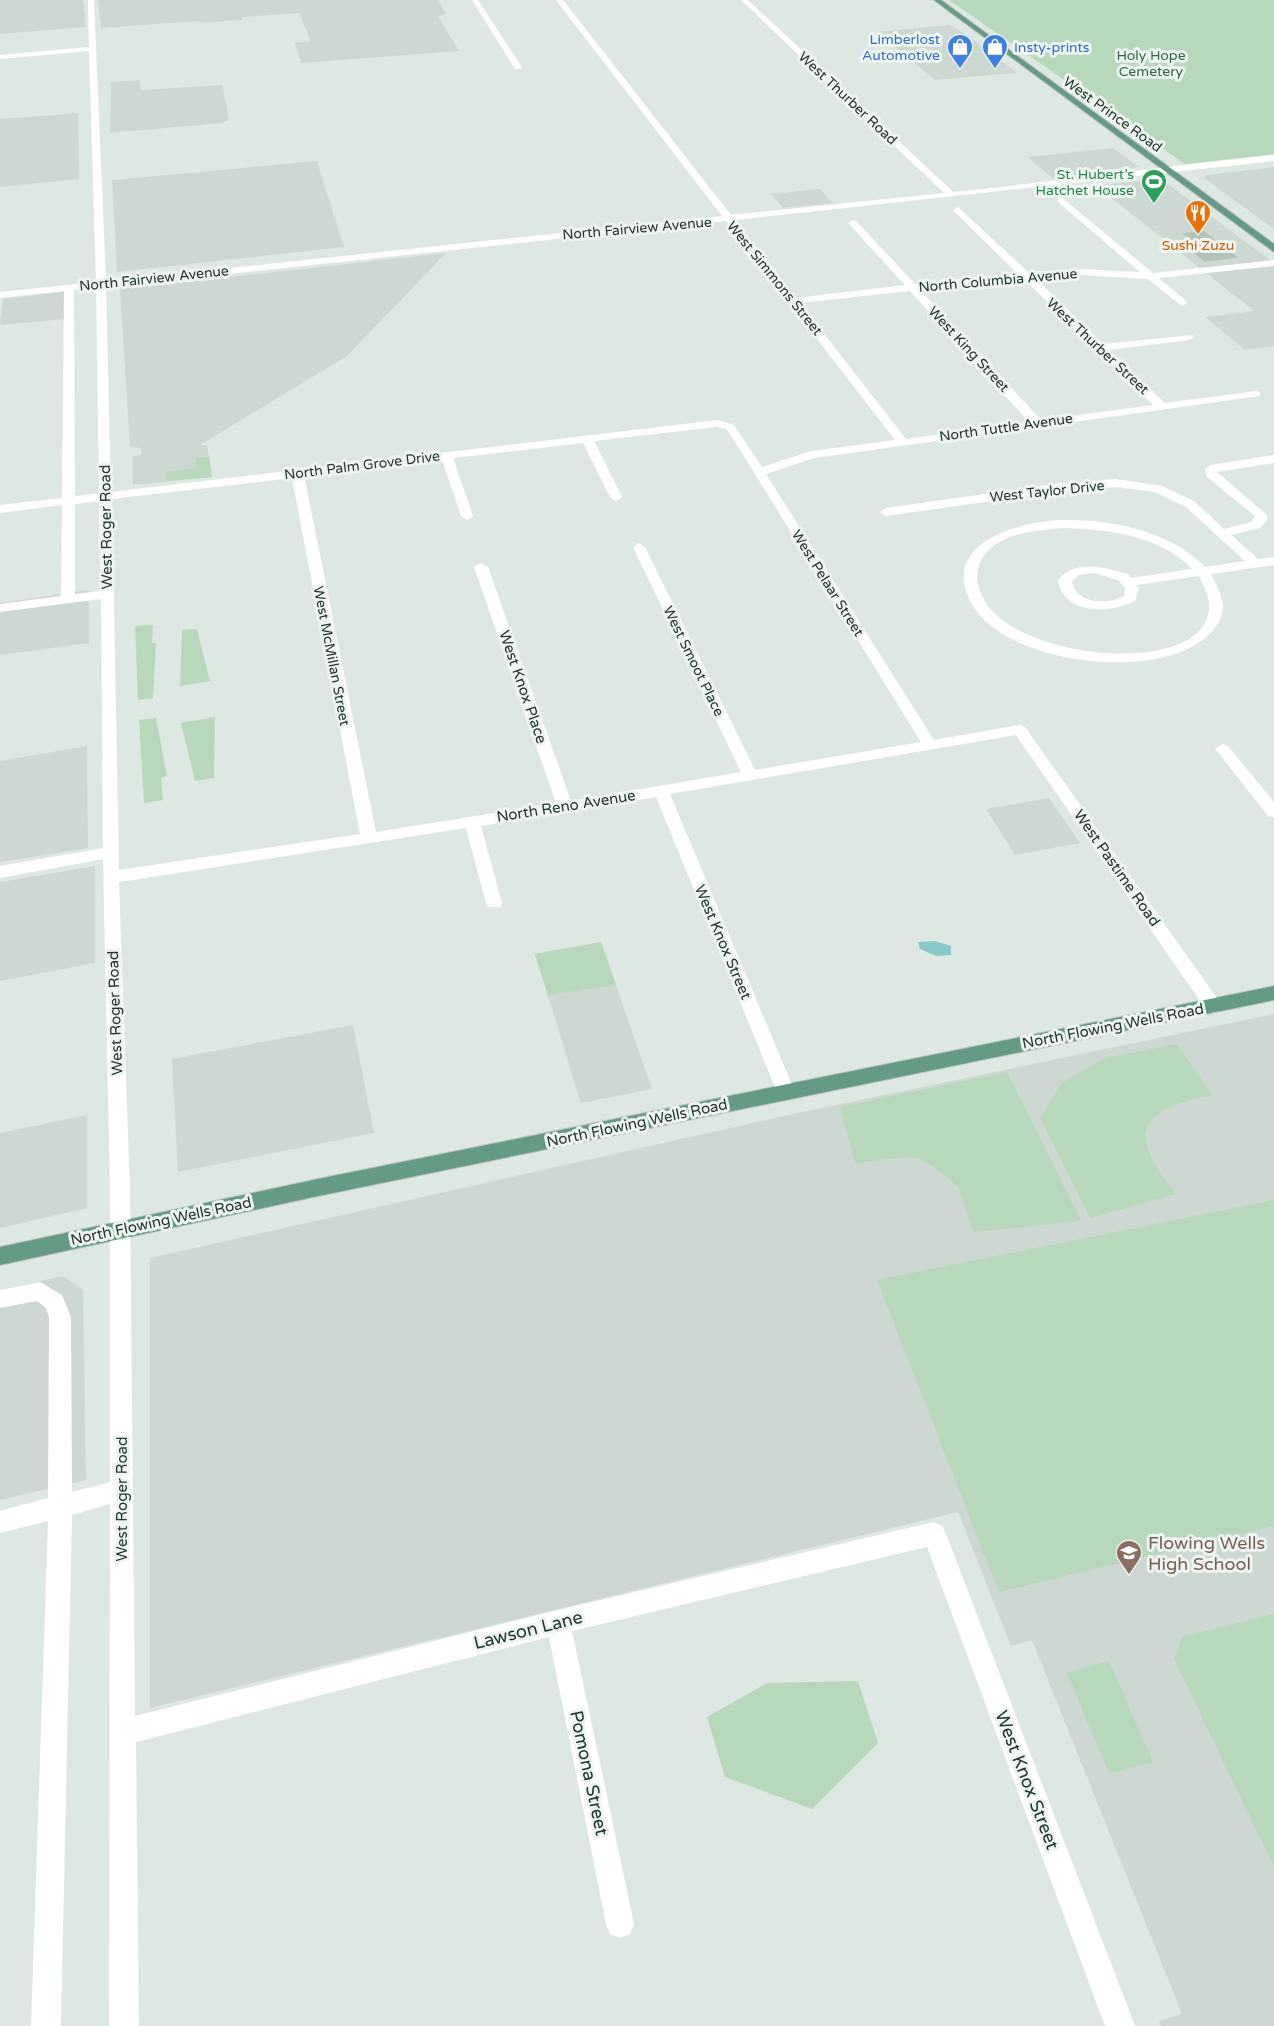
<svg xmlns="http://www.w3.org/2000/svg" width="1274" height="2026" viewBox="0 0 1274 2026" font-family="'Varela Round',sans-serif">
<rect width="100%" height="100%" fill="#dee8e2"/>
<!-- built -->
<path fill="#ccd8d1" d="M0,0H83L86,27L0,34Z
M98,0H438L446,14L438,16L459,51L301,63L295,43L311,41L299,13L242,17V20L200,23L199,21L101,28Z
M950,25L968,36L1017,73L935,80L877,32Z
M139,80L141,90L222,85L229,120L221,123L110,133L111,82Z
M78,113L79,179L0,187V119Z
M1113,148L1139,167L1055,180L1027,157Z
M317,161L344,247L117,272L112,180Z
M1274,167V229L1204,178L1207,175Z
M1161,179L1274,263V346L1245,350L1205,317L1254,311L1099,188L1094,186Z
M820,189L833,203L783,208L771,194Z
M446,253L347,356L200,445H207L212,477L133,485V456L142,455L141,448L130,447L120,289Z
M64,292V319L0,325L3,299Z
M89,590V643L0,655V603Z
M87,746L88,848L0,862V761Z
M1049,798L1080,843L1015,855L986,809Z
M95,866V963L0,981V882Z
M601,942L652,1089L581,1103L535,954Z
M1274,1014V2026H1161L1159,2021L1182,2014L1032,1640L1011,1646L958,1512L150,1708V1258L802,1112Z
M353,1025L374,1133L178,1172L172,1059Z
M87,1115V1208L0,1228V1133Z
M63,1276L83,1290L86,1480L0,1500V1290Z"/>
<!-- green -->
<path fill="#b8d8bb" d="M949,0H1274V154L1185,164Z
M209,457L212,477L167,481L166,472L196,468L195,458Z
M153,625L152,643H156L153,698L138,700L135,626Z
M197,629L210,681L180,686L182,630Z
M215,717L214,778L195,781L181,723Z
M156,718L167,776L161,778L163,800L144,803L139,720Z
M601,942L616,985L548,995L535,954Z
M1177,1044L1212,1095C1184,1102 1129,1111 1150,1155C1156,1169 1167,1182 1176,1194L1090,1218L1040,1118L1063,1082L1105,1058Z
M1007,1072L1081,1221L973,1232L959,1188L941,1172L919,1158L905,1157L855,1163L840,1107Z
M1274,1200V1526L999,1592L877,1280Z
M1274,1614V1867L1174,1659L1182,1637Z
M1109,1661L1153,1762L1109,1773L1067,1673Z
M858,1681L878,1743L812,1809L725,1777L707,1717L767,1683Z"/>
<!-- water -->
<path fill="#89cac9" d="M935,941L951,946V955L936,956L920,949L918,942Z"/>
<!-- building -->
<path fill="#b4c3ba" stroke="#b1c1b8" stroke-width="1.5" d="M1204,232L1236,257L1205,261L1181,242L1193,241L1184,234Z"/>
<g fill="none" stroke-linecap="round" stroke-linejoin="round">
<defs>
<path id="major" d="M934,0H941L1274,244V252Z
M1274,986V1000L318,1196L0,1265V1247L318,1179Z"/>
</defs>
<!-- major casing -->
<use href="#major" stroke="#bcc3c0" stroke-width="2"/>
<!-- minor -->
<path fill="#fff" fill-rule="evenodd" d="M88,0H94L106,281L722,216L556,0H563L731,215L944,193L741,0H748L953,192C1060,181 1167,166 1274,155V161L735,220L796,298L905,285L850,225L848,223L853,220L856,221L915,284L1017,273L955,212L953,210L958,207L1028,272L1080,269L1140,272L1058,202V198L1061,197L1153,273L1274,260V266L1159,278L1186,301L1187,303L1182,306L1148,279L1080,275L1034,277L1103,344L1193,335L1194,337L1189,340L1109,350L1165,403L1256,391L1260,392V396L814,458L766,474L934,740L1020,725L1025,727L1219,1001L1222,1006L1219,1011L1213,1013L1207,1011L1016,735L670,794L795,1092L793,1097L786,1099L779,1097L777,1092L656,797L481,826L502,903L500,907H488L486,903L466,828L119,882L130,1190L135,1716L558,1610L934,1522L942,1526L946,1534L1135,2026H1105L927,1547L572,1631L634,1924L630,1934L620,1938L610,1934L606,1924L549,1637L136,1742L139,2026H109L110,1504L72,1515L61,2026H31L48,1521L0,1533V1511L48,1498L49,1317L46,1308L37,1301L0,1308V1290L40,1282L62,1295L71,1317L72,1492L110,1482V1190L103,859L0,878V866L103,848L101,599L0,612V604L61,596L62,505L0,513V505L62,498L64,291L0,298V292L96,282L89,51L0,59V55L89,47ZM726,221L895,440L812,451L762,467L734,425L718,420L111,492L106,287ZM1023,278L1153,405L1041,420L920,290ZM96,288L99,493L75,496L74,290ZM910,291L1029,422L906,439L800,303ZM717,427L726,429L732,437L921,742L755,770L645,547L639,543L633,547L741,772L571,801L488,567L481,563L474,567L556,803L376,832L304,476L442,460L461,516L467,520L473,516L453,458L583,443L610,497L616,501L622,497L594,441ZM292,478L360,834L119,870L112,499ZM99,501L101,591L75,594V504Z
M472,0H478L522,67L521,69H515Z
M1274,455V463L1217,472L1267,515V520L1260,528L1231,535L1258,559L1274,557V565L1211,574C1216,585 1223,596 1223,608C1222,620 1214,631 1205,638C1155,681 1012,664 975,609C934,546 1014,522 1062,520C1110,519 1171,531 1205,567L1245,561L1186,507L1155,492L1116,487L1062,491L886,516L880,512L886,508L1062,483L1116,479L1162,486L1194,501L1224,529L1252,522L1255,516L1207,477L1205,469L1211,465ZM1062,528C1106,529 1160,535 1192,569L1131,578L1128,574C1104,568 1077,558 1058,580C1063,615 1110,614 1135,601L1139,588L1136,585L1199,576C1203,585 1209,595 1209,606C1211,680 1003,662 980,591C977,583 976,574 979,565C992,533 1033,531 1062,528ZM1094,573L1118,580L1125,588L1124,596C1107,605 1075,604 1072,581L1079,575Z
M1223,744L1228,746L1274,802V817L1268,816L1218,752L1215,749Z"/>
<!-- major -->
<use href="#major" fill="#659b84" fill-rule="evenodd"/>
</g>
<!-- icons -->
<defs>
<symbol id="shop-pin" viewBox="-11 -11 22 30"><path d="M0 17L-7.5 6A9.5 9.5 0 1 1 7.5 6Z" fill="#3f7fe0" stroke="#eef5f0"/><path d="M-5-2.5h2.3a2.7 3.5 0 0 1 5.4 0H5L5.5 6h-11ZM-1.5-2.5h3a1.5 2.3 0 0 0-3 0Z" fill="#fff"/></symbol>
<symbol id="stadium-pin" viewBox="-11 -11 22 30"><path d="M0 17L-7.5 6A9.5 9.5 0 1 1 7.5 6Z" fill="#2e9e5b" stroke="#eef5f0"/><path d="M0-5a6.5 5 0 1 0 0 10a6.5 5 0 1 0 0-10ZM-3.5-1.8h7v3.6h-7Z" fill="#fff"/></symbol>
<symbol id="restaurant-pin" viewBox="-11 -11 22 30"><path d="M0 17L-7.5 6A9.5 9.5 0 1 1 7.5 6Z" fill="#e8710a" stroke="#eef5f0"/><path d="M-5-6h1v4h1v-4h1v4h1v-4h1v5L-1.5 .5V6h-2V.5L-5-1ZM5-6V6H3V1.5H1.5Q1.5-4 5-6Z" fill="#fff"/></symbol>
<symbol id="school-pin" viewBox="-11 -11 22 30"><path d="M0 17L-7.5 6A9.5 9.5 0 1 1 7.5 6Z" fill="#8d6e63" stroke="#eef5f0"/><path d="M0-5L7-2L0 1L-7-2ZM-4 1L0 2.5L4 1V4Q0 6-4 4Z" fill="#fff"/></symbol>
</defs>
<g fill-rule="evenodd">
<use href="#shop-pin" x="945" y="32" width="30" height="40"/>
<use href="#shop-pin" x="980" y="32" width="30" height="40"/>
<use href="#stadium-pin" x="1139" y="167" width="30" height="40"/>
<use href="#restaurant-pin" x="1183" y="198" width="30" height="40"/>
<use href="#school-pin" x="1114" y="1538" width="30" height="40"/>
</g>
<g text-anchor="middle" stroke-width="6" stroke-linejoin="round" paint-order="stroke">
<!-- far-shop labels -->
<g font-size="14" fill="#366cbe" stroke="#eef5f0" text-anchor="end">
<text x="940" y="44">Limberlost<tspan x="940" dy="16">Automotive</tspan></text>
<text x="1014" y="52" text-anchor="start">Insty-prints</text>
</g>
<!-- far-park labels -->
<g font-size="14" fill="#2e6a3b" stroke="#eef5f0">
<text x="1151" y="60">Holy Hope<tspan x="1151" dy="16">Cemetery</tspan></text>
</g>
<!-- far-street labels -->
<g font-size="14" fill="#21372d" stroke="#eef5f0">
<text transform="translate(848 98) rotate(43)" y="5">West Thurber Road</text>
<text transform="translate(1113 114) rotate(36)" y="5">West Prince Road</text>
<text transform="translate(637 228) rotate(-5)" y="5">North Fairview Avenue</text>
<text transform="translate(154 278) rotate(-6)" y="5">North Fairview Avenue</text>
<text transform="translate(775 278) rotate(51)" y="5">West Simmons Street</text>
<text transform="translate(998 280) rotate(-5)" y="5">North Columbia Avenue</text>
<text transform="translate(1098 346) rotate(43)" y="5">West Thurber Street</text>
<text transform="translate(969 349) rotate(47)" y="5">West King Street</text>
<text transform="translate(1006 427) rotate(-8)" y="5">North Tuttle Avenue</text>
<text transform="translate(362 465) rotate(-7)" y="5">North Palm Grove Drive</text>
<text transform="translate(1047 491) rotate(-6)" y="5">West Taylor Drive</text>
<text transform="translate(828 583) rotate(58)" y="5">West Pelaar Street</text>
<text transform="translate(332 656) rotate(79)" y="5">West McMillan Street</text>
<text transform="translate(694 661) rotate(64)" y="5">West Smoot Place</text>
</g>
<!-- far-leisure labels -->
<g font-size="14" fill="#27864d" stroke="#eef5f0" text-anchor="end">
<text x="1134" y="179">St. Hubert’s<tspan x="1134" dy="16">Hatchet House</tspan></text>
</g>
<!-- far-food labels -->
<g font-size="14" fill="#c56008" stroke="#eef5f0">
<text x="1198" y="250">Sushi Zuzu</text>
</g>
<!-- street labels -->
<g font-size="15" fill="#21372d" stroke="#eef5f0">
<text transform="translate(106 527) rotate(-91)" y="5">West Roger Road</text>
<text transform="translate(523 687) rotate(71)" y="5">West Knox Place</text>
<text transform="translate(566 806) rotate(-9)" y="5">North Reno Avenue</text>
<text transform="translate(1117 868) rotate(55)" y="5">West Pastime Road</text>
<text transform="translate(723 942) rotate(67)" y="5">West Knox Street</text>
<text transform="translate(115 1013) rotate(-92)" y="5">West Roger Road</text>
<text transform="translate(1113 1026) rotate(-11)" y="5">North Flowing Wells Road</text>
<text transform="translate(637 1123) rotate(-12)" y="5">North Flowing Wells Road</text>
<text transform="translate(161 1221) rotate(-12)" y="5">North Flowing Wells Road</text>
<text transform="translate(122 1499) rotate(-90)" y="5">West Roger Road</text>
</g>
<!-- near-education labels -->
<g font-size="18" fill="#785e54" stroke="#eef5f0" text-anchor="start">
<text x="1148" y="1549">Flowing Wells<tspan x="1148" dy="21">High School</tspan></text>
</g>
<!-- near-street labels -->
<g font-size="18" fill="#21372d" stroke="#eef5f0">
<text transform="translate(528 1630) rotate(-14)" y="6">Lawson Lane</text>
<text transform="translate(589 1773) rotate(78)" y="6">Pomona Street</text>
<text transform="translate(1027 1780) rotate(69)" y="6">West Knox Street</text>
</g>
</g>
</svg>
